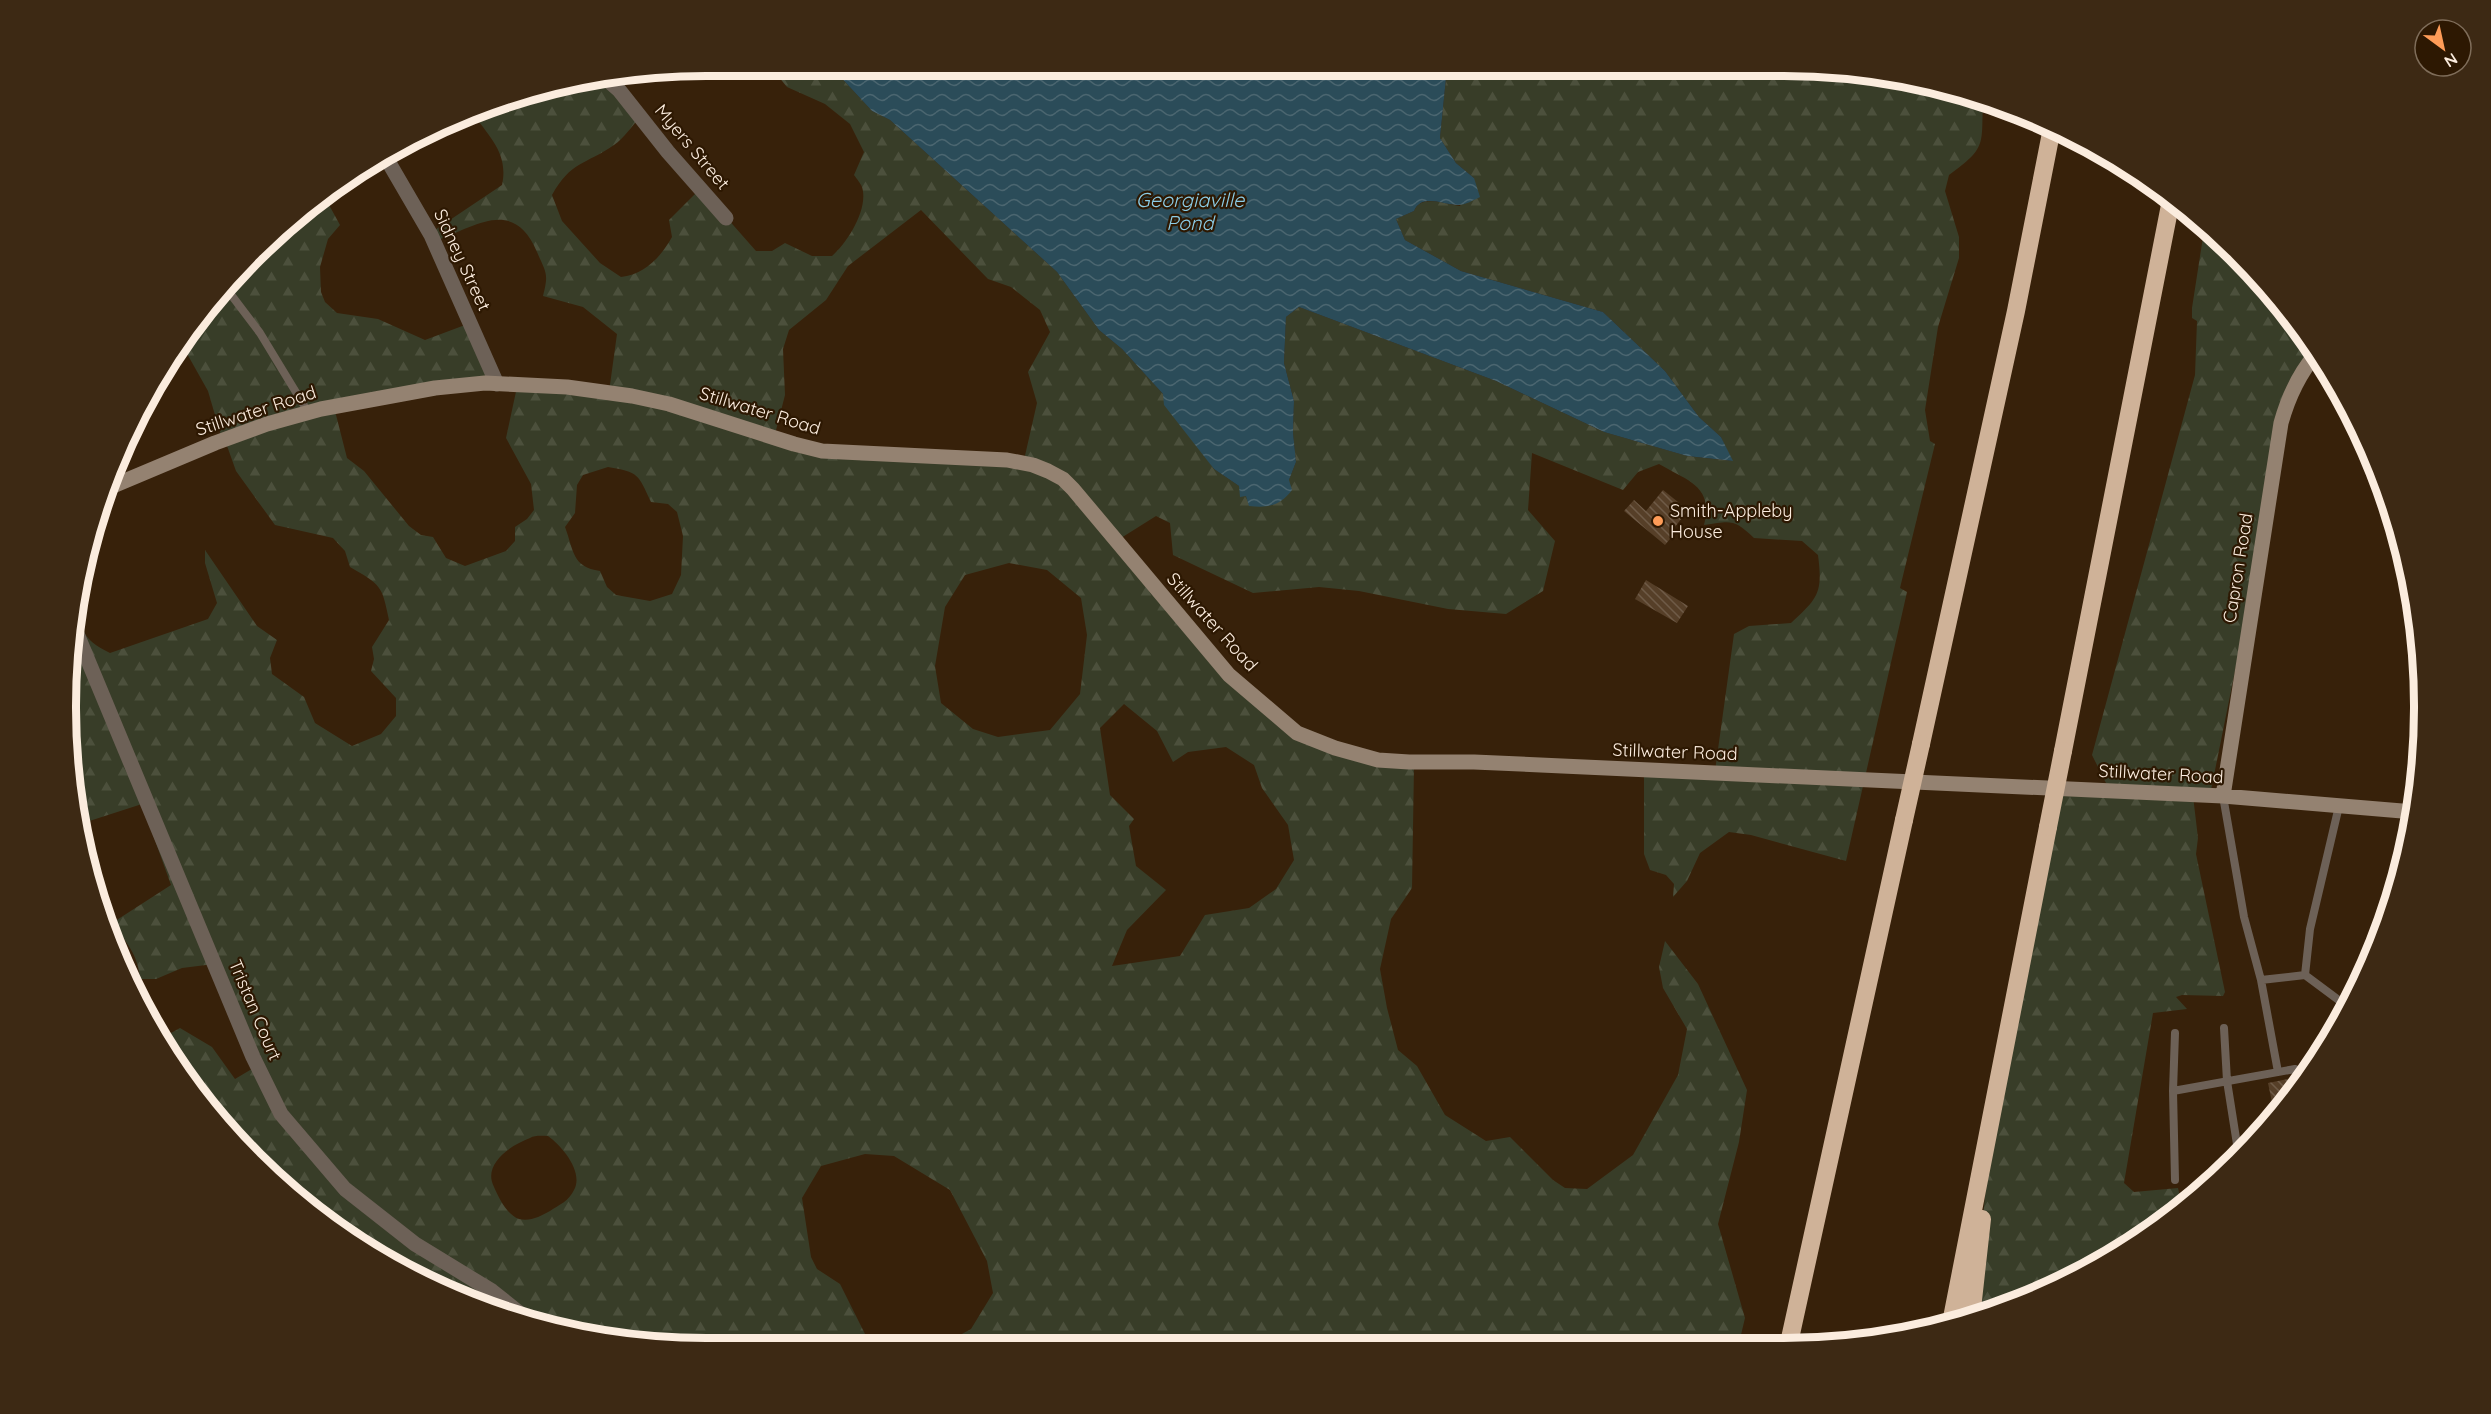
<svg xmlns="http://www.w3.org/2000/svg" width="2491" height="1414" viewBox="0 0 2491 1414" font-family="Quicksand,sans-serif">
<defs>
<pattern id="forest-firs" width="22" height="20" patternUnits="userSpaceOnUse" patternTransform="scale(1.5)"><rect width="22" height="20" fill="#383d28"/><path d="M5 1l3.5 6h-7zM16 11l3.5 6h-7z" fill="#4c503c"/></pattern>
<pattern id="water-waves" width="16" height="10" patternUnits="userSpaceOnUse" patternTransform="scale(1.5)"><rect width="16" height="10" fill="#2b4c59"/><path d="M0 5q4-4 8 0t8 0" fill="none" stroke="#4b6670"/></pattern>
<pattern id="building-back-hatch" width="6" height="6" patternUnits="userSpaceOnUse" patternTransform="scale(1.5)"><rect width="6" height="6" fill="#563f28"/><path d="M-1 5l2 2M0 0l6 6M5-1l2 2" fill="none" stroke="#6f5b47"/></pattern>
</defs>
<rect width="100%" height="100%" fill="#37210a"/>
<!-- forest -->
<path fill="url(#forest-firs)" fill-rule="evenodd" d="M1826,67L1983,99C1981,145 1988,147 1949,175L1945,191L1959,237V258L1938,327L1925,410L1930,441L1935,444L1900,588L1907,592L1846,861L1751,835L1729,832L1700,853L1687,881L1673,897L1674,884L1666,875L1650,870L1644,854V773L1715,771L1734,634L1749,626L1791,623C1818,598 1823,593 1818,555L1802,541L1754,538C1734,519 1732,521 1704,525C1714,486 1688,481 1659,464L1638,472L1623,490L1532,453L1528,510L1555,541L1543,591L1506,614L1448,609L1359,591L1319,587L1253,593L1173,555L1170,523L1156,516L1121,538L1231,668L1305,731L1414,766L1412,888L1391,919L1380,969L1387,1008L1398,1050L1417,1066L1445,1115L1486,1141L1510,1137L1553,1180L1565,1188L1587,1189L1633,1155L1678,1075L1687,1029L1663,988L1659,967L1665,941L1698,984L1747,1090L1739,1142L1718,1224L1745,1318L1739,1343L940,1346L971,1329L993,1293L987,1261L950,1190L894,1156L865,1154L821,1166L802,1198L811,1257L817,1269L840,1284L866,1336L880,1346L665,1347L501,1314L386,1262L285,1189L225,1129L160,1039L180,1028L212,1047L235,1079L257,1066L214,964L182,968L156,979H140C139,958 126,937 109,925L171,885L142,804L77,825L67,749L71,624L76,600C83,631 80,638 110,653L208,619L217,603L205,563V550L257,626L277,640L270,658L272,674L304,697L315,723L352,746L381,734L396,716V698L371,671L374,659L372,647L389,620C382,585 381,585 350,567L345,551L333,538L275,525L236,471L226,443L222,439L208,391L181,343L254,254L323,194L340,225L328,239L320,267L321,292L325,302L337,313L378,319L425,340L465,325L496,380L335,411L347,458L364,471L409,526L421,535L433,537L446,558L465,566L506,551L515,541V527L527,519L534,510L531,484L506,438L517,387L609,392L617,334L583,307L543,296C549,273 546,273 537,252C514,197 476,226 436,241L432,232L502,185C509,153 489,137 472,112L501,100L615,73L608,79L640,117C632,126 624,138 614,145C585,165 571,161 552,195L562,221L600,263L621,277C644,275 661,257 672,237L669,220L698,191L704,192L756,251H772L785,243L812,256H832C847,243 869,209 862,187C861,184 857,179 854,175L864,152L850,124L825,104L787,87L774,71H835L872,111L890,120L1057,272L1099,330L1122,349L1163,394L1214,469L1239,486L1289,480L1296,462L1293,432L1294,401L1284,363L1286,317L1299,307L1496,381L1604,432L1687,456L1732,461L1721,437L1699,417L1665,371L1603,312L1461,271L1405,240L1396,219L1414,211C1421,194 1445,204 1460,206L1474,178L1456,163L1440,138L1446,78L1445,69ZM921,210L988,279L1011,287L1040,310L1050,332L1028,372L1037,403L1024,460L781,442L774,438L785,395L783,349L789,330L826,300L848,266ZM608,467C639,472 638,474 651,502L668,504L677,512L683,536L681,575L672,594L650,601L616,595L607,587L600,571C572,567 574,551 565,527L575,513L577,485L583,475ZM1009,563L1047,570L1081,598L1087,635L1080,694L1050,730L998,737L973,729L941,703L935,666L945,607L965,575ZM1124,704L1157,731L1173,762L1188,752L1226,747L1254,765L1262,788L1288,825L1294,860L1276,889L1249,908L1205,915L1180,956L1112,966L1127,930L1166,890L1136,866L1129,826L1134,819L1110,795L1100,728ZM548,1136C562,1146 584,1172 574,1190C569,1201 559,1205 550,1211C541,1216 530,1222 519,1219C507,1215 499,1198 494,1187C482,1164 511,1145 530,1138C535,1135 542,1136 548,1136Z
M2205,224L2293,317L2318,358L2290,398L2211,790L2193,796L2198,838L2196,854L2225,992L2223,996L2182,995L2176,997L2187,1009L2153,1013L2124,1183L2134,1192L2178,1188L2182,1206L2140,1240L1990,1314L1973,1318L1986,1186L2056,796L2109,789L2092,755L2195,375L2197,321L2192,318V308Z"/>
<!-- water -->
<path fill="url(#water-waves)" d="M1445,69L1446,78L1440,138L1456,163L1474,178L1480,197C1474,200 1465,205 1458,205C1443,205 1422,193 1414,211L1396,219L1405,240L1461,271L1603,312L1665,371L1699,417L1721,437L1733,461L1687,456L1604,432L1496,381L1299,307L1286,317L1284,363L1294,401L1293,432L1296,462L1289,480L1292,490C1280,506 1268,508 1249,506L1246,496L1240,497L1239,486L1214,469L1164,405L1163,394L1122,349L1099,330L1057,272L890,120L872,111L835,71Z"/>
<!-- building -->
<path fill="url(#building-back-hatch)" d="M1663,490L1688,510L1671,532L1674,534L1665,545L1624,511L1634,500L1646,511Z
M1646,580L1688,606L1677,623L1635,599Z
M2302,1076L2282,1102L2274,1112L2268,1083Z"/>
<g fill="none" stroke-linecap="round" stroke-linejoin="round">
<!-- lane -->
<path stroke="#6d6157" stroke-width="8" d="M226,288L260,333L308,412
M2223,796L2244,917L2261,980
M2305,975L2310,929L2339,806
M2224,1028L2227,1081L2239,1157
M2278,1072L2261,980L2305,975L2348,1007
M2173,1091L2175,1033
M2175,1180L2173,1091L2295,1069"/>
<!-- street -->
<path stroke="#6d6157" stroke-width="15" d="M603,76L619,90L668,152L726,218
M385,156L431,235L497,384
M72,622L253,1057L281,1114L345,1189L415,1244L492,1291L527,1319"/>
<!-- secondary -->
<path stroke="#948271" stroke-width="15" d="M108,488L215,443L267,424L321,409L435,388L485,383L567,387L632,396L669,404L794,444L822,451L1007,460L1033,465L1048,471L1063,479L1073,489L1229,675L1297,733L1335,748L1378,760L1409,762H1474L2223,796L2414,812
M2223,796L2281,423C2288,398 2298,375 2316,354"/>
<!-- highway -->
<path stroke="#cfb298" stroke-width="18" d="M1921,744L2016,311L2052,128
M2063,751L2171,200
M1971,1318L1982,1219
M1951,1323L2048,827
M1789,1343L1904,820"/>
<!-- highway-bridge -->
<path stroke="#cfb298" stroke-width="18" d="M1904,820L1921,744
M2048,827L2063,751"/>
</g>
<!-- markers -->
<circle fill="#fe9c58" stroke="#2d1802" stroke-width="2" cx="1658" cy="521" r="6"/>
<g text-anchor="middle" stroke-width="4.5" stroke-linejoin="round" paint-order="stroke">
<!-- street labels -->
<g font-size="18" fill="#fbecde" stroke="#2d1802">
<text transform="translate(692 147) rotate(50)" y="6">Myers Street</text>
<text transform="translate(462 260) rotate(65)" y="6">Sidney Street</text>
<text transform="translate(256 411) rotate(-18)" y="6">Stillwater Road</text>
<text transform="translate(760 411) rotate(17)" y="6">Stillwater Road</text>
<text transform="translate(2238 568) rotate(-81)" y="6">Capron Road</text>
<text transform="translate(1212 622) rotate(48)" y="6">Stillwater Road</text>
<text transform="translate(1675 752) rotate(2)" y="6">Stillwater Road</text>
<text transform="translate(2161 774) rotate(3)" y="6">Stillwater Road</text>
<text transform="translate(255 1010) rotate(67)" y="6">Tristan Court</text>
</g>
<!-- poi labels -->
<g font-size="18" fill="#fbecde" stroke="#2d1802" text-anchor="start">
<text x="1670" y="517">Smith-Appleby<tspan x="1670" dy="21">House</tspan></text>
</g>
<!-- water labels -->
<g font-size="20" font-style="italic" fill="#8ccce6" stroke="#2d1802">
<text x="1190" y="207">Georgiaville<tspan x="1190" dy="23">Pond</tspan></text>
</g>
</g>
<!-- crop -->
<path d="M0 0H2491V1414H0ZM706 76H1784A630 630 0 0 1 2414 706V708A630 630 0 0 1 1784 1338H706A630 630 0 0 1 76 708V706A630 630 0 0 1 706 76Z" fill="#3d2914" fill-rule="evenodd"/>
<path fill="none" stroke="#fbecde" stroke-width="8" d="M706 76H1784A630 630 0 0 1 2414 706V708A630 630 0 0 1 1784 1338H706A630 630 0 0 1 76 708V706A630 630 0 0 1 706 76Z"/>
<!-- north arrow -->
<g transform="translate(2443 48) rotate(147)"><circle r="28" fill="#2d1802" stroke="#7f6d5a" stroke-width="1.5"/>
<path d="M0-4.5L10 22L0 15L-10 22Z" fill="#fe9c58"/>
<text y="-9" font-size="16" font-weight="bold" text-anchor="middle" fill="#fbecde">N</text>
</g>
</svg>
